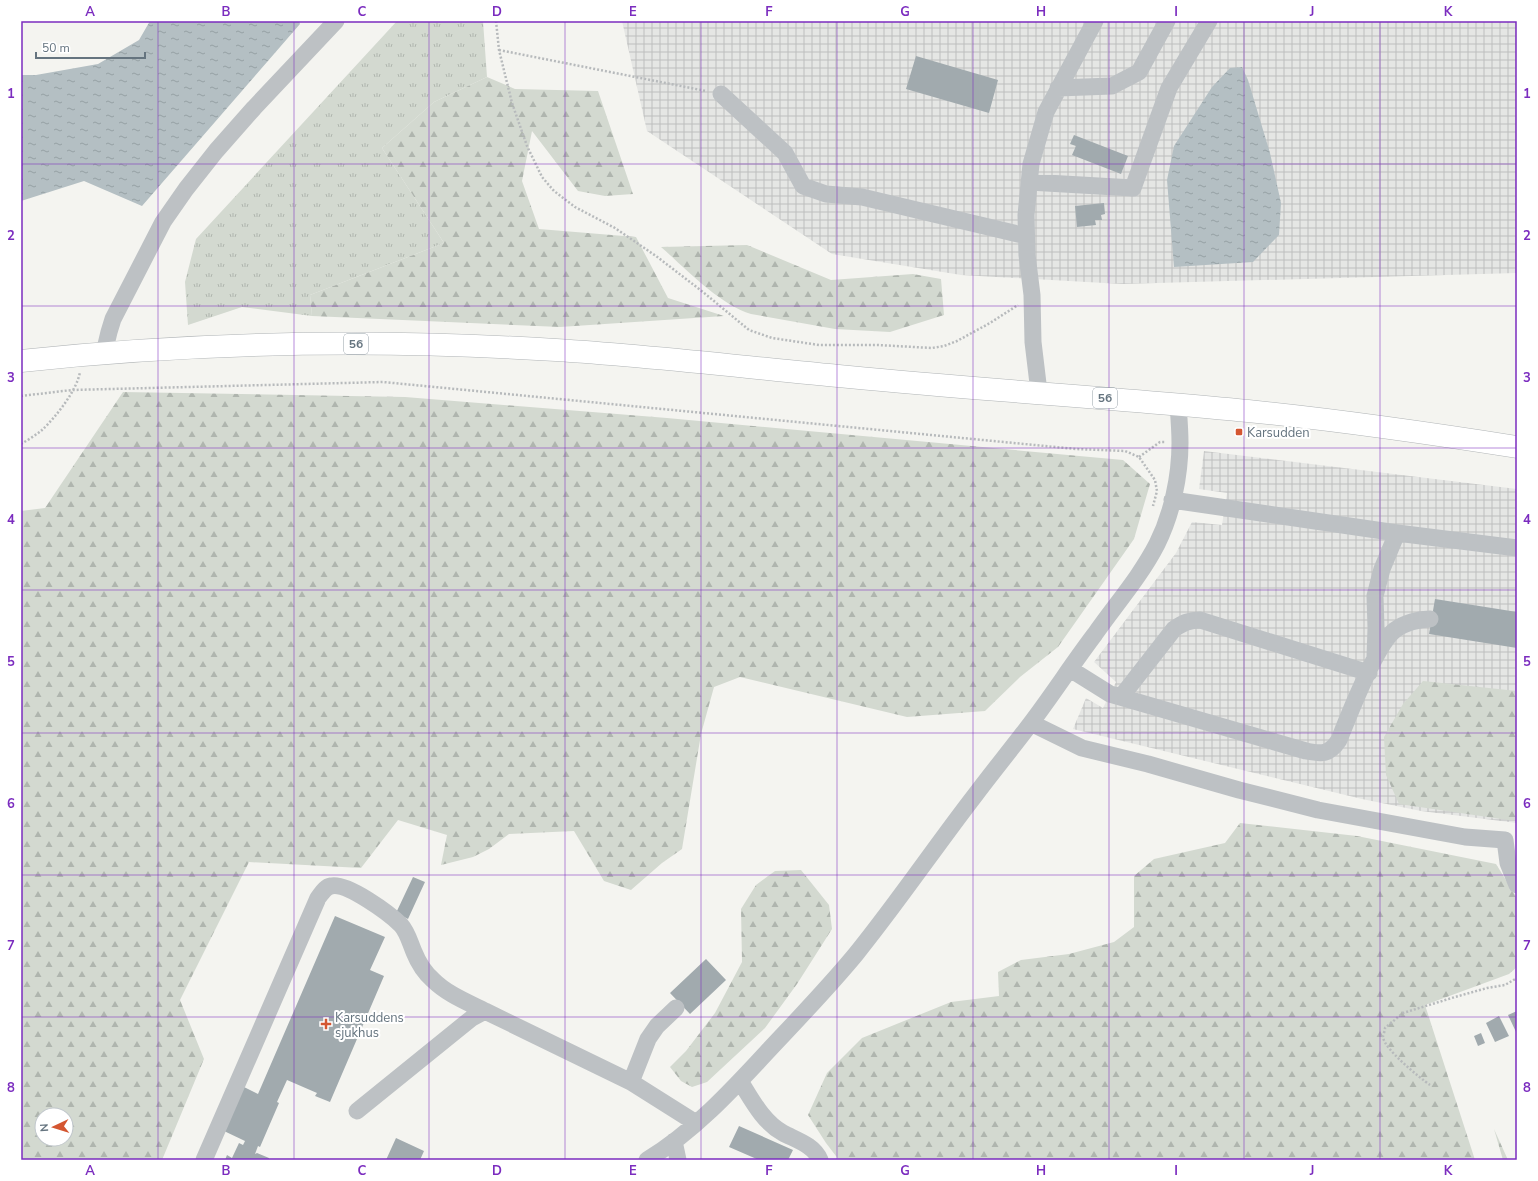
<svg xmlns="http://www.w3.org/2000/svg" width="1538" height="1181" viewBox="0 0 1538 1181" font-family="'Nunito Sans',sans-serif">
<defs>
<pattern id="industrial-grid" width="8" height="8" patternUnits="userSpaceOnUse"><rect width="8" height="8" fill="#e5e6e4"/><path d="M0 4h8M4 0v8" fill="none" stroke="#bdbfbe"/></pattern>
<pattern id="grass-tufts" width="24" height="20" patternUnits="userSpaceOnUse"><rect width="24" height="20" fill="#d3d9d0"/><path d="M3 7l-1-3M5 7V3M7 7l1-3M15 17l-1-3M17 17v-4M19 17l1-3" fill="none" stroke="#afb5ae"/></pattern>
<pattern id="forest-firs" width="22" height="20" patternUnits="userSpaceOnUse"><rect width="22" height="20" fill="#d3d9d0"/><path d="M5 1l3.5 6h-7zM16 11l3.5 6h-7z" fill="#afb5ae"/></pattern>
<pattern id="water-ripples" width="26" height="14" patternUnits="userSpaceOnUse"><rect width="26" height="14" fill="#b4bfc3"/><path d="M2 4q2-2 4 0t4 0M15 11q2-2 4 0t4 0" fill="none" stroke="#96a0a4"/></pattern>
</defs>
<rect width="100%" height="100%" fill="#f4f4f0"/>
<!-- industrial -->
<path fill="url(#industrial-grid)" d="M622,21H1517V273L1122,284L961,275L832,254L647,131Z
M1204,451L1517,489V823L1421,811L1362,799L1073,729L1086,698L1103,708L1116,682L1094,662L1176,553L1192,522L1222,525L1227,493L1199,489Z"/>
<!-- grass -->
<path fill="url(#grass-tufts)" d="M397,21H483L487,77L434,102L382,148L444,243L310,295L312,316L242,307L188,325L185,282L196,239Z"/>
<!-- forest -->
<path fill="url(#forest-firs)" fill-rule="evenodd" d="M487,77L515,89L598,91L633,194L605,196L578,191L532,131L522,181L539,229L636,237L668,298L724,316L560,327L312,316L310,295L444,243L382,148L434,102Z
M747,245L831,280L913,274L941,279L944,315L890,332L835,329L751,314C720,305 685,268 661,247Z
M123,392L405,397L667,418L1123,460L1150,484L1134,539L1058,647L1020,677L985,711L907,717L740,677L714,687L701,734L682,849L662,863L631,890L604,881L574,831L509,834L489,849L473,857L441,865L447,835L398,820L361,868L249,862L180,1000L204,1059L162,1160H21V511L45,508ZM42,1115H66V1139H42Z
M1423,681L1517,691V820H1508L1399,804L1386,775L1384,737L1403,704Z
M1240,823L1357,836L1496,864L1517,898V967L1509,974L1425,1005L1475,1160H839L826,1143L808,1115L827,1073L862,1038L951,1002L999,996L998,972L1021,960L1069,954L1114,942L1134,927V876L1154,859L1225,843Z
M801,870L829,905L832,929L797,984L765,1028L707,1082L692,1087L681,1081L670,1067L686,1051L715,1013L742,962L741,909L756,885L775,871Z
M1494,1129L1508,1160H1503Z"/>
<!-- water -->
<path fill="url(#water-ripples)" d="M150,21H299L300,24L142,206L84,181L21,201V75H36L98,64L139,40Z
M1242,67L1248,80L1270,153L1281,203L1279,235L1253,262L1174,267L1167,180L1174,146L1212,87L1230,68Z"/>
<!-- building -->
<path fill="#a1aaae" d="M916,56L998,80L989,113L906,89Z
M1074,135L1128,156L1121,174L1072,155L1076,146L1070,144Z
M1104,203L1105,214L1101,215L1102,220H1095L1096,225L1077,227L1075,206Z
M1435,599L1517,612V648L1429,634Z
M413,877L425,882L408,919L396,913Z
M335,916L385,937L370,970L384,976L330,1102L315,1096L317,1093L287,1080L277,1102L279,1103L260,1147L258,1146L255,1154L257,1153L269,1158V1160H225L227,1155L232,1158L239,1143L243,1145L245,1141L224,1131L244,1087L258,1094Z
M706,959L726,980L690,1014L670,993Z
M1517,1011V1034L1508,1015Z
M1499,1016L1509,1036L1495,1042L1486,1023Z
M1481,1033L1485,1043L1478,1046L1474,1036Z
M739,1126L793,1150L788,1160H759L729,1147Z
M396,1138L424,1151L420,1160H386Z"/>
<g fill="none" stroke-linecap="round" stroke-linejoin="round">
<defs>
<path id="highway" d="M21,361C199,342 378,339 556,350C654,356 751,368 849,377C982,390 1115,398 1248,411C1338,420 1428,433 1517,447"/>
</defs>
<!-- highway casing -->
<use href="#highway" stroke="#b0b4b6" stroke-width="23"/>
<!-- path -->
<path stroke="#b7babc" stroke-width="2.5" stroke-dasharray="2 2" stroke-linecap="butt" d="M496,21L499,50L512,103L527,146L542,177L554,191L575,207L615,228L656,256L703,292L749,330L772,338L819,345H878L932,348L944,346L957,341L990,323L1018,305
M499,50L706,91
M21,396L72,390L383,382L1076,449L1125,451L1139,457L1155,480L1157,491L1153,506
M21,444C28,440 36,435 42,430C56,417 77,390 80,372
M1139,457L1160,442H1166
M1430,1085C1420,1078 1384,1049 1383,1037C1383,1035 1385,1031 1385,1028L1403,1013L1455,997L1487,988L1505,985L1517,978"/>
<!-- minor -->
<path stroke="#bdc1c4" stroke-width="17" d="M1058,88L1112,86L1139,72L1167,21
M721,94L785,153L803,186L826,194L862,197L1026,236
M1029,182L1133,188L1169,88L1209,21
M104,353L109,332L113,319L163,222L186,189L216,151L254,108L336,21
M1039,392L1033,342L1032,295L1027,255L1026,215L1031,164L1046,112L1095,21
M1172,500L1397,533L1517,548
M1375,657L1376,628L1375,596L1382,569L1397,533
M1070,669L1110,694L1306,751C1322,754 1329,755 1339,740C1348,717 1377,643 1395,630C1404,623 1419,619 1430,619
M1121,697L1174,629C1183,623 1189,620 1200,620L1369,673
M1031,723L1082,748L1148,764L1239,790L1318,810L1465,837L1505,840L1508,863L1517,885
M740,1081C752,1100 763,1122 783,1133C796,1140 814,1145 820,1160
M631,1082L648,1039L657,1026L676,1008
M357,1111L472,1018L485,1011L631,1082L696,1123
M674,1141L678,1160
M204,1160L318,898C322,893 325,887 331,886C347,882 390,914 401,925C408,933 410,943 414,952C418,962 425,973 433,980C447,994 467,1002 485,1011
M647,1160C693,1132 731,1091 767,1052C797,1020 828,988 856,954C898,902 935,847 976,794C994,770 1013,747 1031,723C1053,694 1073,663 1095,634C1116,604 1140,577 1157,544C1172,514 1180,476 1180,443C1180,430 1179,418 1178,405"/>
<!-- highway -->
<use href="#highway" stroke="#fff" stroke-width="22"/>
</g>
<!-- grid -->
<path fill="none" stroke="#7b2cbf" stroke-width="1" stroke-opacity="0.55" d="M158,21V1160M294,21V1160M429,21V1160M565,21V1160M701,21V1160M837,21V1160M973,21V1160M1109,21V1160M1244,21V1160M1380,21V1160M21,164H1517M21,306H1517M21,448H1517M21,590H1517M21,733H1517M21,875H1517M21,1017H1517"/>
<!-- markers -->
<g fill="#d45631" stroke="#fff" stroke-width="1.5">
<rect x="1235" y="428" width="8" height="8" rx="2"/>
<path d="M324 1018h4v4h4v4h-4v4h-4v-4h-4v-4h4z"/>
</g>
<g text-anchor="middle" stroke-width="4" stroke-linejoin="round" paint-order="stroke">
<!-- shield labels -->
<g fill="#fff" stroke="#939ea5" stroke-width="1">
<rect x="344" y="334" width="24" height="20" rx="3"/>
<rect x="1093" y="388" width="24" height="20" rx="3"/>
</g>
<g font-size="12" font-weight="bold" fill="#65747f">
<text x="356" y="348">56</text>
<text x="1105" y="402">56</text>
</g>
<!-- poi labels -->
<g font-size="13" fill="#65747f" stroke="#fff" text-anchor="start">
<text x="1247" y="437">Karsudden</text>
<text x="335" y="1022">Karsuddens<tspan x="335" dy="15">sjukhus</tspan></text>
</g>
</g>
<!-- border -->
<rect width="1538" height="1181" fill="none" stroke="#ffffff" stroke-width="44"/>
<!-- north arrow -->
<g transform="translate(54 1127) rotate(266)"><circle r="19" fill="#ffffff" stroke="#c1c7cc"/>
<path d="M0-3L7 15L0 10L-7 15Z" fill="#d45631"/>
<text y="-6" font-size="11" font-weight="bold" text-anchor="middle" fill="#65747f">N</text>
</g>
<!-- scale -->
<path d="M36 52v6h109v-6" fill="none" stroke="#65747f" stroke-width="2"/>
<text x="42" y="52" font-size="12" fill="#65747f" stroke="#ffffff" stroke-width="3" paint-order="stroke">50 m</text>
<rect x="22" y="22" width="1494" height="1137" fill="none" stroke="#7b2cbf" stroke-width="1.5"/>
<g font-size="13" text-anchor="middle" font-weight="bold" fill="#7b2cbf">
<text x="90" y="16">A</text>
<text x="226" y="16">B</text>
<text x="362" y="16">C</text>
<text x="497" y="16">D</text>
<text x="633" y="16">E</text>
<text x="769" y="16">F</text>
<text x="905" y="16">G</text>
<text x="1041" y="16">H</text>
<text x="1176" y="16">I</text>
<text x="1312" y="16">J</text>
<text x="1448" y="16">K</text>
<text x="11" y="98">1</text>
<text x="1527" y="98">1</text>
<text x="11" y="240">2</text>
<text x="1527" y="240">2</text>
<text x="11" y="382">3</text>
<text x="1527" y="382">3</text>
<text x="11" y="524">4</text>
<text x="1527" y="524">4</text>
<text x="11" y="666">5</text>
<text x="1527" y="666">5</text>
<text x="11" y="808">6</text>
<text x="1527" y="808">6</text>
<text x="11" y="950">7</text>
<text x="1527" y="950">7</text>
<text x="11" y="1092">8</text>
<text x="1527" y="1092">8</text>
<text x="90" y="1175">A</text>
<text x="226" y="1175">B</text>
<text x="362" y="1175">C</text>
<text x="497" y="1175">D</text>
<text x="633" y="1175">E</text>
<text x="769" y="1175">F</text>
<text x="905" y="1175">G</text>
<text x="1041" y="1175">H</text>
<text x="1176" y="1175">I</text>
<text x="1312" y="1175">J</text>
<text x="1448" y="1175">K</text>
</g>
</svg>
